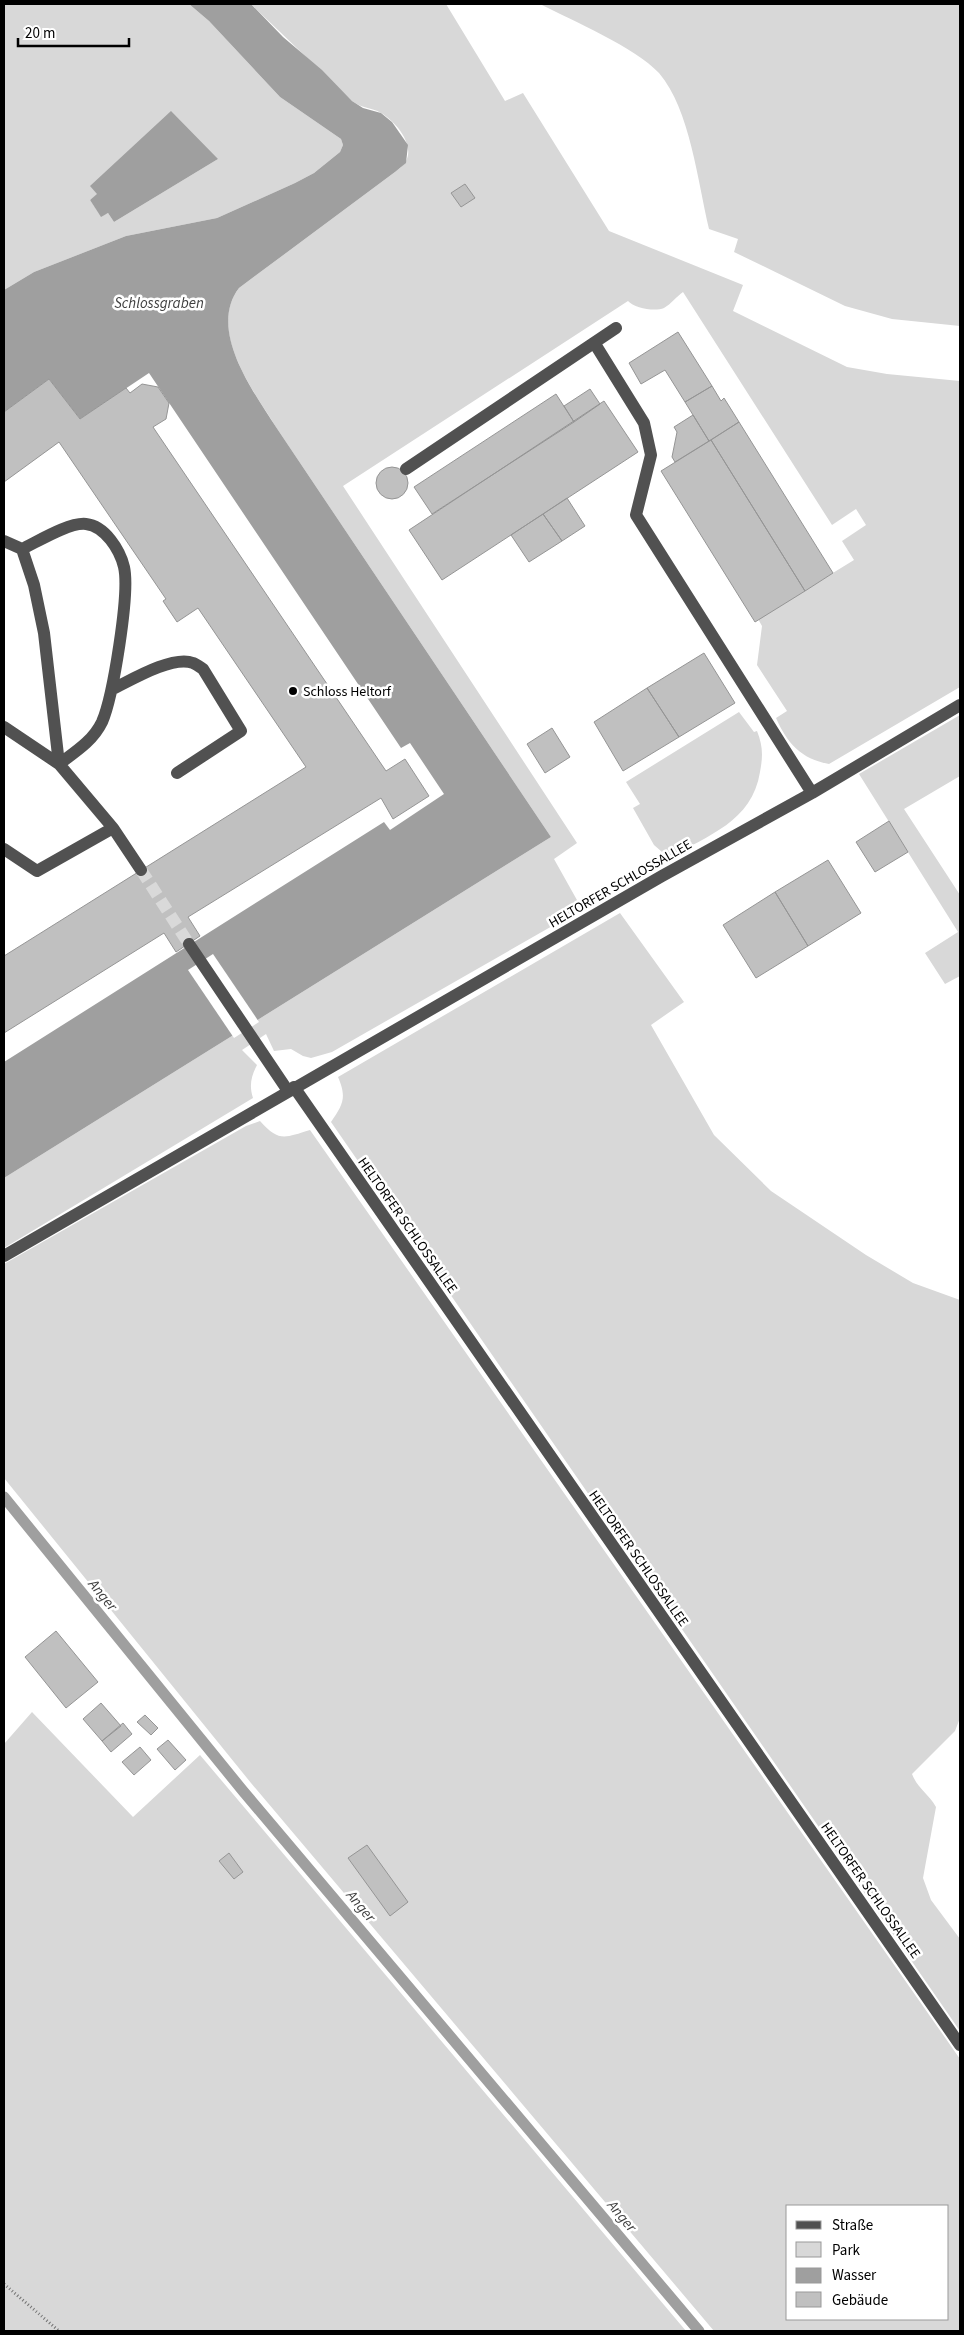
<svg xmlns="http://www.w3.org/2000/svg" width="964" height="2335" viewBox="0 0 964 2335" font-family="'Source Sans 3',sans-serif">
<rect width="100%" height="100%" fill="#fff"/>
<!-- green -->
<path fill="#d8d8d8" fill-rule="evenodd" d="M4,4H189L209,21L280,97L341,139L343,145L340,152L314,173L295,183L217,218L126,236L34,272L4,290ZM218,159L114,222L108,213L101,216L90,200L97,195Z
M251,4H446L505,101L523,93L609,231L743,285L733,311L847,367L887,374L960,381V687L829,764C801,759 787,743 776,718L787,711L757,665L762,626L758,619L854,560L842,541L866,525L856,509L832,525L683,292C677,296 671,304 664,308C655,312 634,308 628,301L343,486L577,843L554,859L582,909L332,1052L311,1058L303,1056L291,1049L274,1051L266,1034L242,1050L257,1065C251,1076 249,1086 253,1098L4,1248V1178L551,837L276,427C253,390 207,330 239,288L395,172C399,169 404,165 406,161C415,144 395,121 381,113C371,107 363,109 352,101Z
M540,4H960V326L892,319L845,306L734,252L738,239L709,229C698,183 690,109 659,73C635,47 573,21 540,4Z
M739,712L754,732L757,731C763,746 763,756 760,772C752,822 708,835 669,858L654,845L633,808L640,804L626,782Z
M960,715V776L904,809L960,895V976L945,984L925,953L958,932L859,774Z
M620,913L684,1002L651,1025L714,1135L771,1191L866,1255L913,1283L960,1300V1718L955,1731L912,1774C918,1789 928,1793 936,1807L923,1878L931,1900L960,1939V2031L331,1122C343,1104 347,1098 338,1077Z
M260,1121C279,1142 284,1138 310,1130L960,2059V2331H714L251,1783L4,1478V1264L246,1126ZM788,2206H948V2319H788Z
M32,1712L133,1817L200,1755L686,2331H4V1744Z"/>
<!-- water -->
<path fill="#9f9f9f" d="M189,4H251L283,37L322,70L352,101L363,108L381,113L392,122L408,145L406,163L395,172L239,288C207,330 254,392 276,427L551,837L4,1178V1062L384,822L390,830L444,794L410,743L401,748L149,373L80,419L49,379L4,412V290L34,272L126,236L217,218L295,183L314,173L340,152L343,145L341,139L280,97L209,21Z
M171,111L218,159L114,222L108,213L101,217L90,200L97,194L90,186Z"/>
<!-- pier -->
<path fill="#fff" d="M213,954L259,1022L234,1038L188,970Z"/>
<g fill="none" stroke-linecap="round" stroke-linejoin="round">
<!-- stream -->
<path stroke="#9f9f9f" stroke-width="11" d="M4,1497L243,1791L699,2331"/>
</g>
<!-- building -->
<path fill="#c0c0c0" stroke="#959595" d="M465,184L475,198L461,207L451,193Z
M678,332L712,386L685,402L665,370L641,384L629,363Z
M49,379L80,419L126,388L130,393L142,384L158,387L169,403L166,419L153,427L157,433L386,771L405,759L429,796L393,819L381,798L188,917L200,936L176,952L164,933L4,1033V956L306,767L198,608L177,622L163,601L166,599L59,442L4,482V412Z
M712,386L721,401L724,398L739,422L709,441L685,402Z
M590,389L600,404L574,422L564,406Z
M556,394L574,422L432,514L414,487Z
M604,401L638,452L442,580L409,530Z
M693,415L709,441L675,462L672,457L677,432L674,427Z
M739,422L833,573L805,591L711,440Z
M711,440L805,591L755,622L661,471Z
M376 483a16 16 0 1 1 32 0a16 16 0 1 1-32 0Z
M567,498L585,526L562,541L543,514Z
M543,514L562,541L529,562L511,535Z
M704,653L735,703L679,737L647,688Z
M647,688L679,737L623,771L594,722Z
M552,728L570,757L545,773L527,744Z
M889,821L908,852L875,872L856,842Z
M828,860L861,913L808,946L775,892Z
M775,892L808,946L756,978L723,925Z
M56,1631L98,1682L66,1708L25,1657Z
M101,1703L121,1726L102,1741L83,1719Z
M145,1715L158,1728L151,1735L137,1722Z
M123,1723L132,1734L111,1752L102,1741Z
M168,1740L186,1760L175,1770L157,1749Z
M140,1747L151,1760L134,1775L122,1762Z
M367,1845L408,1902L390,1916L348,1858Z
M229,1853L243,1872L234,1879L219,1861Z"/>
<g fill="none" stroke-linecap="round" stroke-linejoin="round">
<!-- minor-tunnel -->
<path stroke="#d9d9d9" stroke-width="12" stroke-dasharray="12 6" stroke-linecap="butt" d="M141,870L189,944"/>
<!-- path -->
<path stroke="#737373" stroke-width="3" stroke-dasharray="1 2.5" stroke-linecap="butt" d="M4,2284L59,2331"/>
<!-- minor -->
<path stroke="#515151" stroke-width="12" d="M595,344L644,423L651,455L636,515L812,793
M406,469L616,328
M4,541L22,549L34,585L44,633L59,764
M22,549C37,542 69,522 86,524C105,526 120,550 124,567C130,593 113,697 102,722C93,741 75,752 59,764
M113,689C131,680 173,655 193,663C196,664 200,667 203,669L241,731L177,773
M4,727L59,764L113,828L141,870
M4,849L37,871L113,828
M189,944L288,1091
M294,1087L960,2045
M4,1256L662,876L812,793L960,705"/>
</g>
<!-- markers -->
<circle fill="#000" stroke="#fff" stroke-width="2" cx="293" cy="691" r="5"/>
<g text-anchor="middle" stroke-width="5" stroke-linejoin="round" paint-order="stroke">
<!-- poi labels -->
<g font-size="14" fill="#000" stroke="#fff" text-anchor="start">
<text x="303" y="696">Schloss Heltorf</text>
</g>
<!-- street labels -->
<g font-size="14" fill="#000" stroke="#fff">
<text transform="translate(620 883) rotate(-30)" y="5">HELTORFER SCHLOSSALLEE</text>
<text transform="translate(408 1225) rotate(55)" y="5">HELTORFER SCHLOSSALLEE</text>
<text transform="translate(639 1558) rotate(55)" y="5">HELTORFER SCHLOSSALLEE</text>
<text transform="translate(871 1890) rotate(55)" y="5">HELTORFER SCHLOSSALLEE</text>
</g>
<!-- water labels -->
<g font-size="15" font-style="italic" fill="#404040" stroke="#fff">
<text x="159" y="308">Schlossgraben</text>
<text transform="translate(103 1595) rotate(51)" y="5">Anger</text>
<text transform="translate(361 1906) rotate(50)" y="5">Anger</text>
<text transform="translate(622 2216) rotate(50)" y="5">Anger</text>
</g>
</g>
<!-- border -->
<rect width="964" height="2335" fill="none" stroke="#000000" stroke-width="10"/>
<!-- legend -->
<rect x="786" y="2205" width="162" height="115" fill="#ffffff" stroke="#999999"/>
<rect x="796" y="2221" width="25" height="8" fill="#515151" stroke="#999999"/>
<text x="832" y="2230" font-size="15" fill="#000000">Straße</text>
<rect x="796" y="2242" width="25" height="15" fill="#d8d8d8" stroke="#999999"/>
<text x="832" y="2255" font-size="15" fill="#000000">Park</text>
<rect x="796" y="2268" width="25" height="15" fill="#9f9f9f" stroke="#999999"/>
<text x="832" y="2280" font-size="15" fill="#000000">Wasser</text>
<rect x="796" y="2292" width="25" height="15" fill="#c0c0c0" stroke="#999999"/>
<text x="832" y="2305" font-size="15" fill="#000000">Gebäude</text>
<!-- scale -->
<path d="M18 38v8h111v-8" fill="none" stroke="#000000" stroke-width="2.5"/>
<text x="25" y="38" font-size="15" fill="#000000" stroke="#ffffff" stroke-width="4" paint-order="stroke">20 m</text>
</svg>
